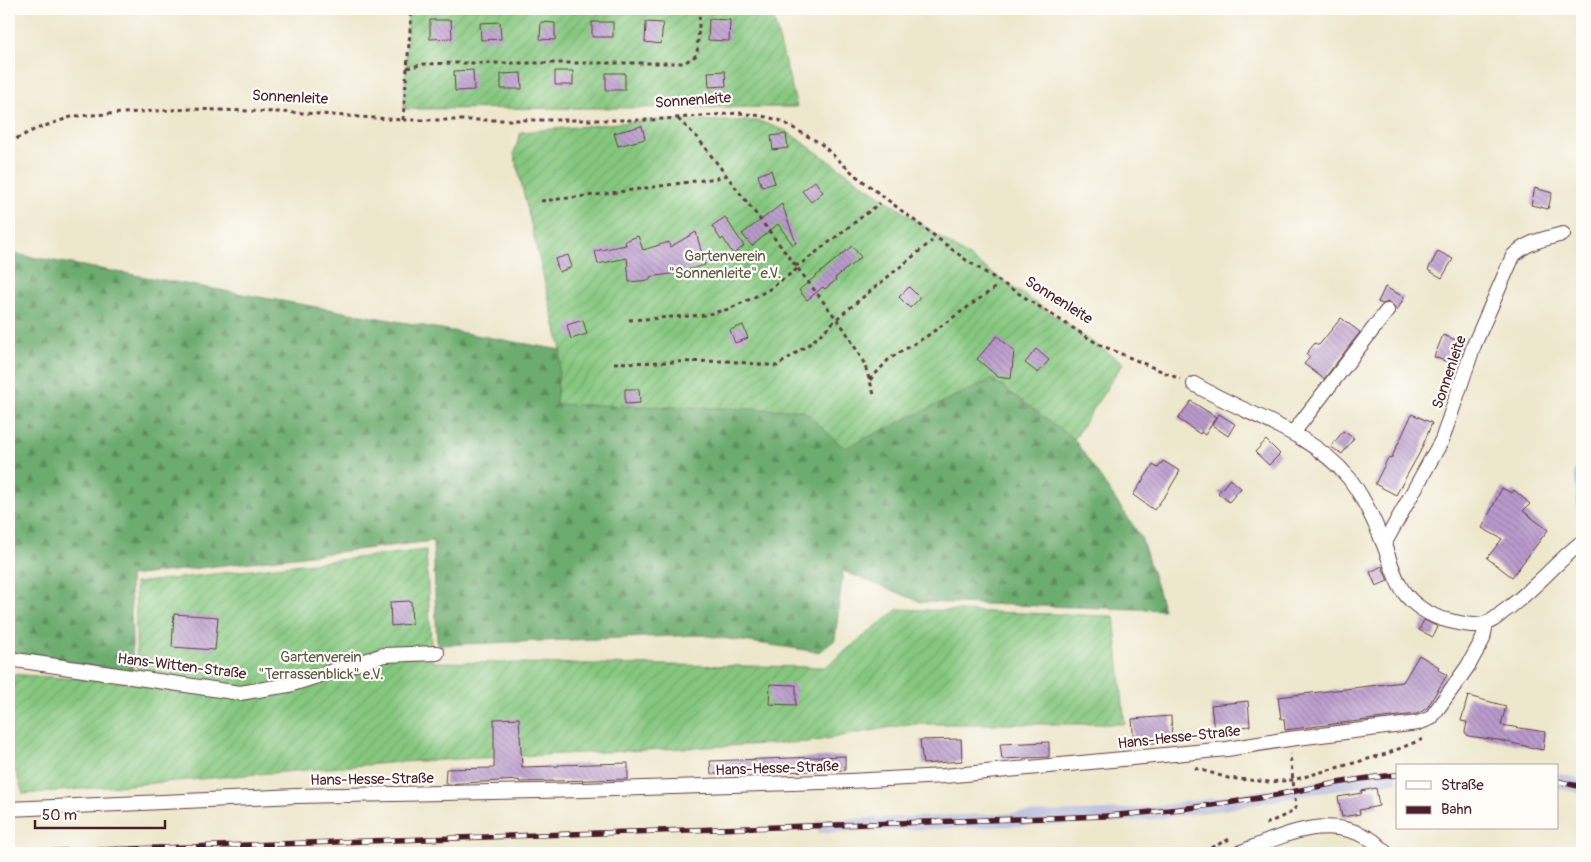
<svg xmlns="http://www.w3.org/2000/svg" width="1591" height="862" viewBox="0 0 1591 862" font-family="Pangolin,sans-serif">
<defs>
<pattern id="forest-firs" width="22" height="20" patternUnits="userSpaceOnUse" patternTransform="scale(1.25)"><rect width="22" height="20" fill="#6cac6e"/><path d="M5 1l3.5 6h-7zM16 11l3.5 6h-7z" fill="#5b8b5b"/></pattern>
<pattern id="garden-furrows" width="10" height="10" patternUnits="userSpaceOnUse" patternTransform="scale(1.25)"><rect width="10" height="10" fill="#85c77f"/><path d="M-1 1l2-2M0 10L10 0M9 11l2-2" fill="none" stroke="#74aa6e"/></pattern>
<pattern id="building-back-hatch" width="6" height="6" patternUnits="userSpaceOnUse" patternTransform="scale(1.25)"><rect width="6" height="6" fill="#b99bcc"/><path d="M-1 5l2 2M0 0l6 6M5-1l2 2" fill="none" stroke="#987ea6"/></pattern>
</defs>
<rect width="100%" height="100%" fill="#fdfcf7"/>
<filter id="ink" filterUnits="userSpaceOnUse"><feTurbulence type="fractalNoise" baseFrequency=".02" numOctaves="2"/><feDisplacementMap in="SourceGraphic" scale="10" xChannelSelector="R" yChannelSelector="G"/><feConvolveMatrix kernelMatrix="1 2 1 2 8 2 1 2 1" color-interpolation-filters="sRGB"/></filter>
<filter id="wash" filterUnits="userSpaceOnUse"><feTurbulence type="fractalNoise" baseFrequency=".0096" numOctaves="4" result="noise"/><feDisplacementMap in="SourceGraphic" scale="20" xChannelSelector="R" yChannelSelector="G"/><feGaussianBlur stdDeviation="1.12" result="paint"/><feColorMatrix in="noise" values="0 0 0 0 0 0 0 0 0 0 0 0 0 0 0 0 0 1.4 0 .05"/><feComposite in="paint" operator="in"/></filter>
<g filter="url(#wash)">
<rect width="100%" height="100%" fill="#ede7cc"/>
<!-- industrial -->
<path fill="#c0c2dd" d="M1397,768V782L1299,796L1223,810L1156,819L1107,823L818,833L817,820L1107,810L1155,806L1221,797Z
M1557,773L1582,779V794L1557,788Z"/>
<!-- forest -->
<path fill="url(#forest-firs)" stroke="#5b664c" d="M9,253L561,350L556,404L803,410L844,448L992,379L1074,439L1141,537L1164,610L921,602L843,571L835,640L819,652L701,635L437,645L433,541L130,576L133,672L9,655Z"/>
<!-- garden -->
<path fill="url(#garden-furrows)" stroke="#687355" d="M408,9H771L797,107L404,109Z
M651,120L759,121L786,131L1123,363L1074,439L992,379L844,448L803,410L556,404L561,350L514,153L521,132Z
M426,550L432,662L825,667L898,609L1114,616L1125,724H909L809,742L400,762L23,794L16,772L9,770V674L137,683L135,583Z"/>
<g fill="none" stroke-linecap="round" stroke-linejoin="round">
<!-- stream -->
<path stroke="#4eb7cb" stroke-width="5" d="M1581,522L1577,473L1582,450"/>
</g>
<g id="blocks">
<!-- building -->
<path fill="url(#building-back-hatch)" d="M709,19L730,20L729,41L708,40Z
M430,20H451L452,38L430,39Z
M500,22L501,39L481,40L480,23Z
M541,22L555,23V40L540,39Z
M592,22H613V37H592Z
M646,22L663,23L661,44L645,42Z
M473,70L474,90L455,91L454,71Z
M555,71H573V85H555Z
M725,71L726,86L709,87L708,72Z
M521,73L522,89H501V74Z
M606,73H625V90H606Z
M642,126L645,139L618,146L614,133Z
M786,134L788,148L773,150L771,136Z
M771,170L775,183L762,187L758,175Z
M815,181L823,192L811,202L802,191Z
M1535,188L1552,193L1548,209L1531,205Z
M782,204L796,243L793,245L778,224L752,246L742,234Z
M725,217L744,246L733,254L723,238L721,240L712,226Z
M696,232L705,265L677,273L650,277V280L629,282L627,258L598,264L595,251L626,245L625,241L638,236L643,250L669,242L670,247Z
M852,246L861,257L835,278L836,280L825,289L823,287L807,300L799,290Z
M1438,251L1453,259L1442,278L1428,270Z
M568,255L572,267L559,272L555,259Z
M909,287L920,298L910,308L899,297Z
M1385,287L1404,297L1397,311L1392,304L1388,302L1382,304L1378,302Z
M1341,318L1360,332L1324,379L1304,364L1310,357L1306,354L1315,343L1319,345Z
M583,320L587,334L571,339L567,325Z
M743,325L748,338L735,343L730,330Z
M1443,335L1464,343L1456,365L1434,357Z
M997,336L1014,351L1011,379L998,377L977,359Z
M1036,349L1049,360L1038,373L1025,363Z
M625,389H639L640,403L625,404Z
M1191,401L1216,417L1205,435L1201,432L1200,434L1178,419Z
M1219,414L1235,424L1228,436L1212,425Z
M1412,414L1432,423L1420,452L1396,495L1375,484L1388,458L1391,459Z
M1343,431L1354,438L1342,454L1331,447Z
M1266,440L1280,454L1269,465L1255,452Z
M1163,461L1180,471L1167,493L1154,510L1133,495L1153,465L1158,468Z
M1230,479L1241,488L1229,502L1218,493Z
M1502,488L1512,493L1514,490L1530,504L1523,511L1548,530L1512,577L1487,558L1502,539L1482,528Z
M1382,566L1388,581L1376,586L1370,572Z
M411,601L412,624L391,626L390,602Z
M174,614L218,617L215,650L172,647Z
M1424,620L1438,627L1433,637L1419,630Z
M1419,655L1439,667L1438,670L1447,675L1427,708L1421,712L1416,714L1285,730L1284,719H1281L1278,697L1403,682Z
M770,684L796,685V705L769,704Z
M1468,696L1506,706L1501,725L1545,732L1543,750L1498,740L1468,736L1465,732L1467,722L1461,721Z
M1248,701L1250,726L1214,730L1211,705Z
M1171,716L1172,742L1134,744L1132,719Z
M519,718L522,767L558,766V765L628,763V779L519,782V780L445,784L446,769L494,768V719Z
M961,739L962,761L923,764L920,740Z
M1049,742V757L1002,759L1000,744Z
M845,756V770L711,774L710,761Z
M1376,788L1379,806L1359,810L1360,814L1342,817L1338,797L1362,793L1361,791Z"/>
</g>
</g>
<g filter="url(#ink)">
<use href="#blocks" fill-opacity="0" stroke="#623d43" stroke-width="1"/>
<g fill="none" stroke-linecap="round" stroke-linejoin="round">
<defs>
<path id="street" d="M1194,384C1246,415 1309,430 1349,478C1364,498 1375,522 1384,545C1389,558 1393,572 1399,584C1407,601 1425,613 1442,619C1455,622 1474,628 1487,623C1493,621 1498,616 1503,612C1532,592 1554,564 1582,542
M1293,433L1387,311
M1384,544L1442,440L1474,345L1513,256C1526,242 1544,239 1563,234
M9,659L240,693L289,685L384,655L437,653
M9,809L296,796L584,790L850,781L944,776L1227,749L1289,739L1418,723L1431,718L1468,666L1483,639L1486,623
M1239,853C1282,836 1327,812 1372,840C1377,843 1381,849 1386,853"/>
</defs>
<!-- street casing -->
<use href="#street" stroke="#623d43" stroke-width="16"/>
<!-- path -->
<path stroke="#623d43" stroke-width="3" stroke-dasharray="4 4" stroke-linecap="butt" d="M411,17L412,9
M407,68L424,64L456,63H684L697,55L700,9
M1582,83V89
M678,119L697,137L713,158L845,330L864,363L874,394
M403,120L411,18L408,9
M9,142L36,129L74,116L190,109L305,113L403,120H651L739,113L762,116L779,120L820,143L855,175L966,260L1098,344L1180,379
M541,201L604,194L717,178L727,175
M795,266L802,263L880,203
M629,320L704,315L729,309L767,291L797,269
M614,363L727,361L777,366L812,342L841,315L932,241
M870,380L889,359L927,336L996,287
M1195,768L1228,778L1270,782L1293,780L1386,754L1423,739
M1266,824L1292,812L1296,807L1290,754
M1205,853L1210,848L1230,839"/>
<!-- street -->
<use href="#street" stroke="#fff" stroke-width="14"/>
<defs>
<path id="rail" d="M1557,781L1582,787
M9,853L1106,816C1159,812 1212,806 1265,797C1309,789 1353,778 1397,775"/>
</defs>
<!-- rail casing -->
<use href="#rail" stroke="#4a1f2b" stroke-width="5.5"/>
<!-- rail -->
<use href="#rail" stroke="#fdfcf7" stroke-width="4" stroke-dasharray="11" stroke-linecap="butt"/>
</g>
</g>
<g text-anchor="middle" stroke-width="4.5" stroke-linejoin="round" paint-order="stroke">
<!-- street labels -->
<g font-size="15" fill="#4a1f2b" stroke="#fdfcf7">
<text transform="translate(290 97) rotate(3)" y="5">Sonnenleite</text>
<text transform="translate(693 100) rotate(-4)" y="5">Sonnenleite</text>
<text transform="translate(1059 300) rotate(32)" y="5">Sonnenleite</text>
<text transform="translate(1449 372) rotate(-71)" y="5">Sonnenleite</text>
<text transform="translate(182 666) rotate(7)" y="5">Hans-Witten-Straße</text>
<text transform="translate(1179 737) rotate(-6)" y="5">Hans-Hesse-Straße</text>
<text transform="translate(777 768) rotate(-2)" y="5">Hans-Hesse-Straße</text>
<text transform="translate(372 779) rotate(-1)" y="5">Hans-Hesse-Straße</text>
</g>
<!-- park labels -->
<g font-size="15" fill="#5f5a48" stroke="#fdfcf7">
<text x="725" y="261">Gartenverein<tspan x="725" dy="17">"Sonnenleite" e.V.</tspan></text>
<text x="321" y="662">Gartenverein<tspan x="321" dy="17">"Terrassenblick" e.V.</tspan></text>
</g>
</g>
<!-- margin -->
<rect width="1591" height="862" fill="none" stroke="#fdfcf7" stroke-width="30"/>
<!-- legend -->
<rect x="1396" y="764" width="162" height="65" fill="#fdfcf7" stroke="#b5a4a5"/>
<rect x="1406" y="781" width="25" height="8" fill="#ffffff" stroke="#b5a4a5"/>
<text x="1441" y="790" font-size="15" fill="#4a1f2b">Straße</text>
<rect x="1406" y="806" width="25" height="8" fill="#4a1f2b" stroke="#b5a4a5"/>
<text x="1441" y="814" font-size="15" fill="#4a1f2b">Bahn</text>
<!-- scale -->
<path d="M35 820v8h130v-8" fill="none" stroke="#4a1f2b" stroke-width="2.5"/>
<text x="42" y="820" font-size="15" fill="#4a1f2b" stroke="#fdfcf7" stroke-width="4" paint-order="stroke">50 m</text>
</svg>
